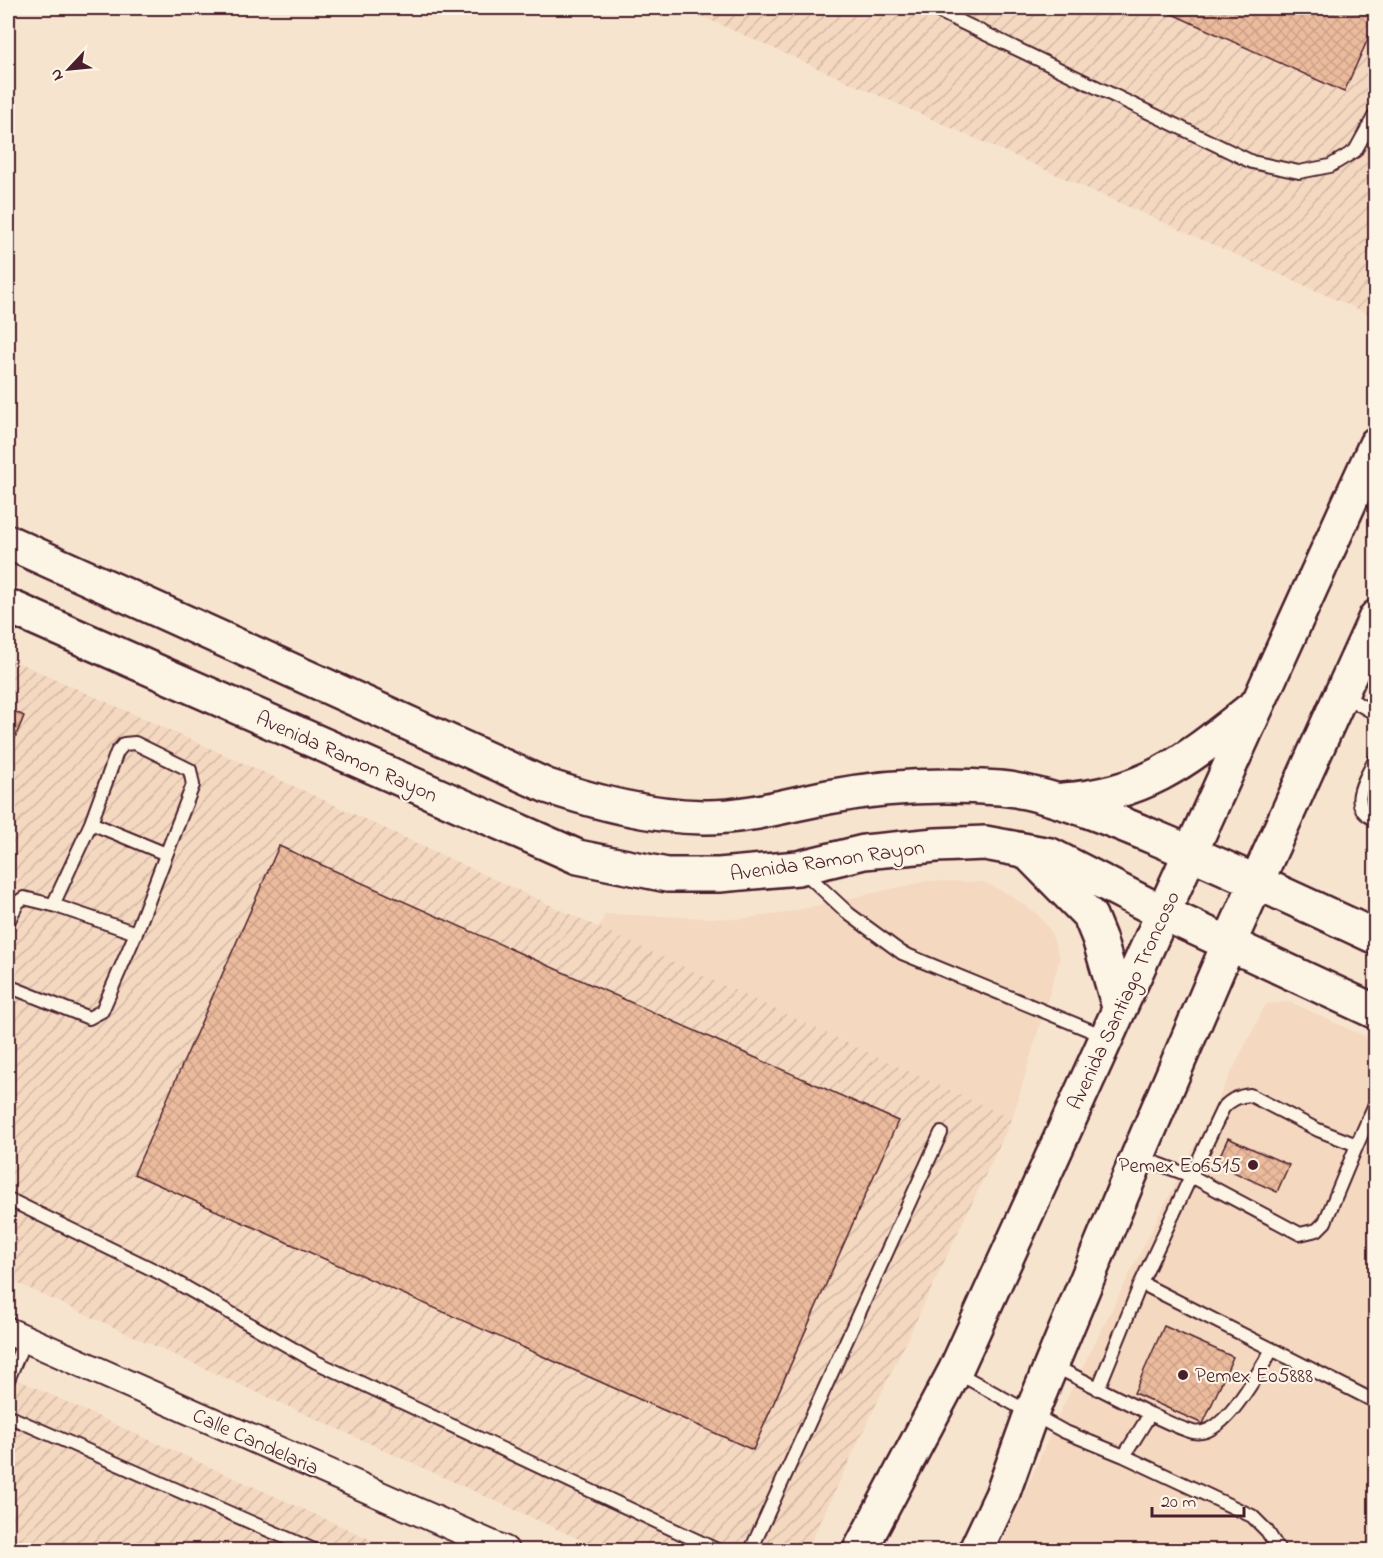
<svg xmlns="http://www.w3.org/2000/svg" width="1383" height="1558" viewBox="0 0 1383 1558" font-family="'Indie Flower',sans-serif">
<defs>
<pattern id="industrial-furrows" width="10" height="10" patternUnits="userSpaceOnUse" patternTransform="scale(1.5)"><rect width="10" height="10" fill="#f4d8c0"/><path d="M-1 1l2-2M0 10L10 0M9 11l2-2" fill="none" stroke="#d3b9a5"/></pattern>
<pattern id="building-cross-hatch" width="8" height="8" patternUnits="userSpaceOnUse" patternTransform="scale(1.5)"><rect width="8" height="8" fill="#ecbb9d"/><path d="M0 0l8 8M0 8l8-8" fill="none" stroke="#cca087"/></pattern>
</defs>
<rect width="100%" height="100%" fill="#f7e4cf"/>
<filter id="ink" filterUnits="userSpaceOnUse"><feTurbulence type="fractalNoise" baseFrequency=".0167" numOctaves="2"/><feDisplacementMap in="SourceGraphic" scale="12" xChannelSelector="R" yChannelSelector="G"/><feConvolveMatrix kernelMatrix="1 2 1 2 8 2 1 2 1" color-interpolation-filters="sRGB"/></filter>
<g filter="url(#ink)">
<!-- built -->
<path fill="#f4d8c0" d="M927,881L983,882L1010,895L1037,914L1050,930L1060,958L1012,1119L599,928L605,914L738,919L780,914Z
M1290,1002L1375,1041V1550H999L1063,1406L1266,1004Z"/>
<!-- industrial -->
<path fill="url(#industrial-furrows)" d="M683,8H1375V311L1373,316Z
M8,658L261,771L1012,1119L807,1550H603L8,1279Z
M8,1375L123,1428L394,1550H8Z"/>
<!-- building -->
<path fill="url(#building-cross-hatch)" stroke="#4a1f2b" stroke-width="1.5" d="M1159,8H1376V21L1344,92Z
M8,708L24,716L8,755Z
M279,846L898,1121L753,1450L134,1174Z
M1228,1138L1289,1165L1277,1192L1216,1164Z
M1164,1326L1233,1357L1203,1424L1134,1393Z"/>
<g fill="none" stroke-linecap="round" stroke-linejoin="round">
<defs>
<path id="lane" d="M932,8L1252,162L1299,172L1330,166L1355,151L1376,113
M1343,695L1376,714
M1376,758C1365,780 1345,807 1376,820
M91,823L166,854
M802,870L849,914L902,953L1104,1036
M8,922L18,902L24,898L53,905L136,933
M8,986L89,1018L102,1011L136,933L193,785L190,770L135,743L124,744L117,752L91,823L53,905
M1357,1145L1325,1222L1317,1230L1300,1234L1191,1176L1223,1108C1231,1099 1239,1096 1250,1095L1318,1130L1357,1145L1376,1102
M8,1199L162,1274L316,1362L717,1550
M1141,1283L1376,1402
M1052,1365L1150,1414L1124,1456
M956,1372L1063,1431L1124,1456L1252,1516L1267,1531L1279,1550
M8,1380L25,1339
M1098,1389L1141,1283L1191,1176L1140,1157
M1150,1414C1163,1420 1178,1428 1193,1432C1224,1439 1257,1373 1272,1350
M8,1416L314,1550
M751,1550L941,1133"/>
<path id="street" d="M8,1331L505,1550"/>
<path id="secondary" d="M8,542L547,786C599,803 648,816 703,817C745,818 787,805 828,797C884,786 943,784 1000,788C1046,792 1113,820 1156,838C1230,869 1303,903 1376,937
M8,606L578,857L667,875H719L798,868L864,852L936,845L985,843L1050,855L1163,913L1376,1012
M1063,800C1150,794 1190,757 1255,706
M1032,857L1090,916L1099,938L1119,1007
M860,1550L955,1371L1376,444
M976,1550L1002,1495L1031,1414L1138,1156L1229,943L1376,617"/>
</defs>
<!-- lane casing -->
<use href="#lane" stroke="#4a1f2b" stroke-width="16"/>
<!-- street casing -->
<use href="#street" stroke="#4a1f2b" stroke-width="30"/>
<!-- secondary casing -->
<use href="#secondary" stroke="#4a1f2b" stroke-width="38"/>
<!-- lane -->
<use href="#lane" stroke="#fcf5e5" stroke-width="12"/>
<!-- street -->
<use href="#street" stroke="#fcf5e5" stroke-width="26"/>
<!-- secondary -->
<use href="#secondary" stroke="#fcf5e5" stroke-width="33"/>
</g>
</g>
<!-- markers -->
<g fill="#4a1f2b" stroke="#fcf5e5" stroke-width="2">
<circle cx="1253" cy="1165" r="6"/>
<circle cx="1183" cy="1375" r="6"/>
</g>
<g text-anchor="middle" stroke-width="4.5" stroke-linejoin="round" paint-order="stroke">
<!-- street labels -->
<g font-size="21" fill="#4a1f2b" stroke="#fcf5e5">
<text transform="translate(347 756) rotate(24)" y="7">Avenida Ramon Rayon</text>
<text transform="translate(827 860) rotate(-8)" y="7">Avenida Ramon Rayon</text>
<text transform="translate(1123 1000) rotate(-65)" y="7">Avenida Santiago Troncoso</text>
<text transform="translate(256 1441) rotate(24)" y="7">Calle Candelaria</text>
</g>
<!-- poi labels -->
<g font-size="21" fill="#4a1f2b" stroke="#fcf5e5" text-anchor="end">
<text x="1241" y="1172">Pemex E06515</text>
<text x="1195" y="1382" text-anchor="start">Pemex E05888</text>
</g>
</g>
<!-- margin -->
<rect width="1383" height="1558" fill="none" stroke="#fcf5e5" stroke-width="30"/>
<rect x="15" y="15" width="1353" height="1528" fill="none" stroke="#4a1f2b" stroke-width="2" filter="url(#ink)"/>
<!-- north arrow -->
<g transform="translate(69 69) rotate(244)" stroke="#fcf5e5" stroke-width="4.5" paint-order="stroke">
<path d="M0-4.5L10 22L0 15L-10 22Z" fill="#4a1f2b"/>
<text y="-9" font-size="16" font-weight="bold" text-anchor="middle" fill="#4a1f2b">N</text>
</g>
<!-- scale -->
<path d="M1152 1507v9h92v-9" fill="none" stroke="#4a1f2b" stroke-width="3"/>
<text x="1161" y="1507" font-size="18" fill="#4a1f2b" stroke="#fcf5e5" stroke-width="4.5" paint-order="stroke">20 m</text>
</svg>
